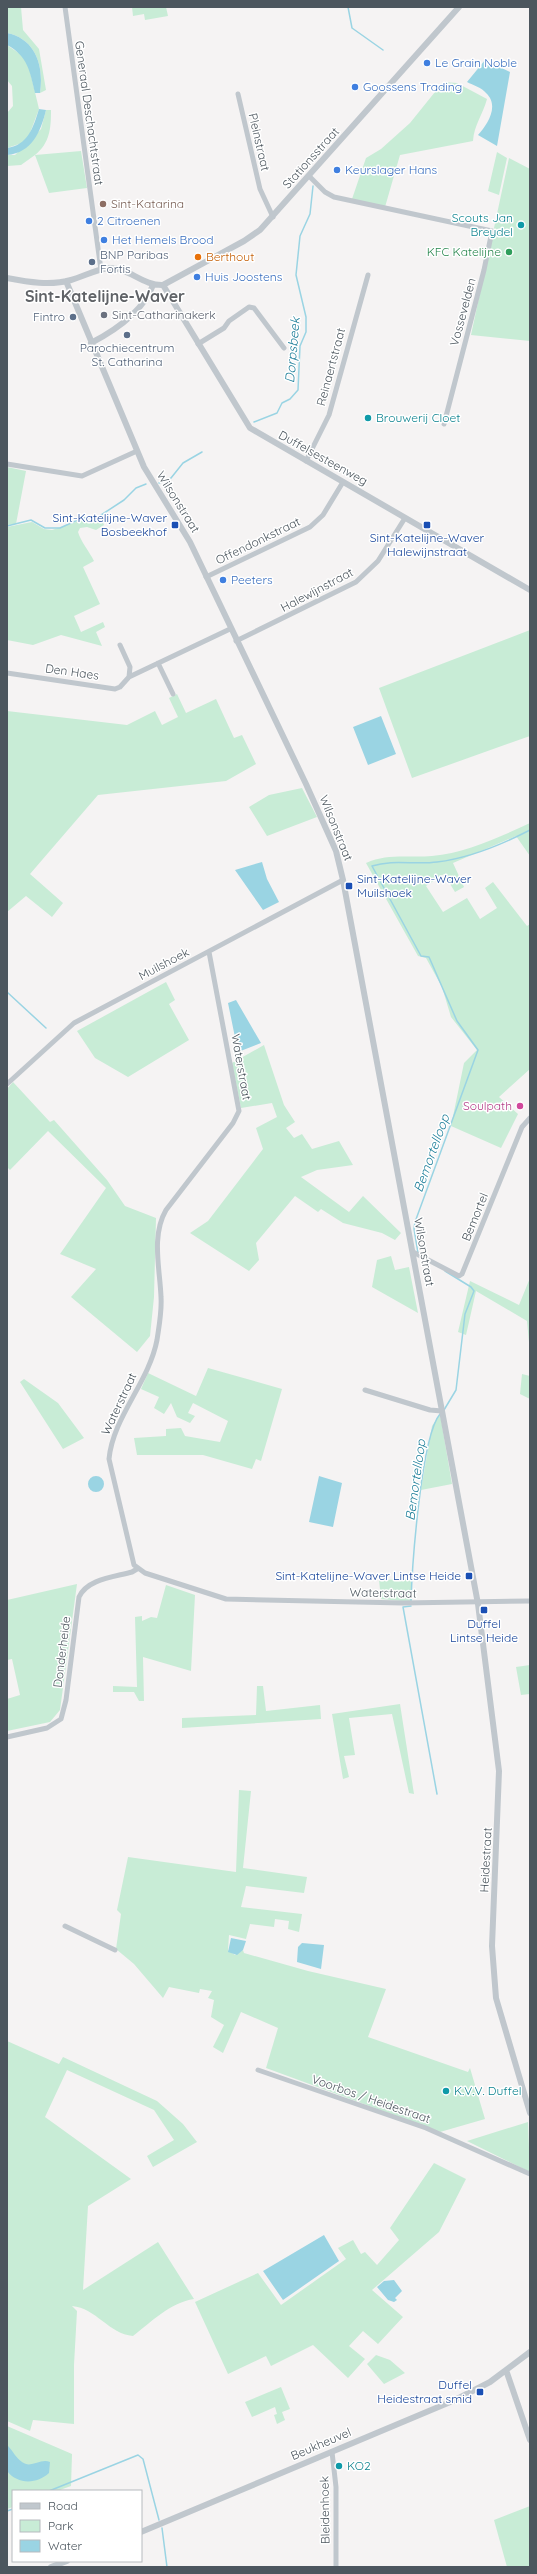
<svg xmlns="http://www.w3.org/2000/svg" width="537" height="2574" viewBox="0 0 537 2574" font-family="Quicksand,sans-serif">
<rect width="100%" height="100%" fill="#f5f3f3"/>
<!-- green -->
<path fill="#c8ecd6" d="M7,7H21L23,30L39,49L46,90L40,93C44,66 36,39 7,33Z
M132,7H166L168,16L145,20L144,14L133,16Z
M7,45L23,56L29,67L39,109L30,133L25,142L7,148V113L13,106L12,86L7,80Z
M443,82L457,83L487,99C483,114 474,125 473,141L400,155L385,207L352,199L366,158L381,149L410,123Z
M46,110H51C51,128 50,143 35,155L81,151L87,188L49,193L35,155L21,165L7,166V155H15L41,129Z
M497,152L507,158L499,195L488,191Z
M509,158L530,169V341L471,335Z
M7,467L26,471L16,524L7,525Z
M101,518L104,525L96,530L87,527L80,528L78,532C81,542 89,551 94,561L83,567L100,604L74,616L81,632L103,622L105,627L96,632L102,646L61,635L33,645L7,640V527L32,522L44,529L52,530L82,520H98Z
M530,630V736L412,778L379,688Z
M177,694L186,713L216,699L234,738L242,735L256,764L226,781L98,795L30,874L63,903L52,917L26,896L7,912V711L127,725L155,711L162,725L178,717L169,698Z
M302,788L317,817L267,836L249,807L269,795Z
M530,823V856L516,836L453,863L464,887L455,892L444,874L426,886L443,912L467,898L480,919L497,908L485,888L493,882L527,926L530,924V1069L499,1097L518,1114L501,1148L451,1126L464,1063L477,1050L451,1017L442,987L426,958L418,956L366,863C388,853 408,858 432,856C465,853 500,837 530,823Z
M166,982L175,1000L169,1004L189,1040L128,1077L95,1058L77,1031Z
M264,1045L284,1105L295,1122L286,1128L294,1138L302,1134L312,1149L339,1141L353,1165L317,1170L301,1177L349,1212L363,1196L401,1233L395,1240L382,1233L343,1223L321,1209L318,1212L295,1196L256,1243L259,1260L249,1271L190,1233L208,1221L263,1149L256,1128L277,1117L272,1103L241,1108L232,1063Z
M13,1082L50,1122L54,1120L107,1180L125,1206L156,1218L154,1297L150,1336L137,1352L71,1297L96,1269L60,1254L106,1188L48,1131L10,1170L7,1167V1089Z
M391,1256L395,1270L409,1267L418,1313L372,1287L377,1260Z
M530,1278V1353L527,1321L476,1291L466,1335L458,1332L470,1281L519,1305Z
M208,1368L282,1389L261,1461L256,1459L252,1469L203,1455H137L134,1438L166,1436V1429L181,1428L185,1436L220,1442L228,1421L193,1403L188,1413L195,1416L190,1423L177,1417L171,1403L164,1414L154,1408L159,1397L141,1389L148,1373L196,1396Z
M522,1374L530,1376V1399L520,1394Z
M24,1379L58,1403L84,1438L63,1449L20,1382Z
M440,1414L452,1484L421,1490L432,1426Z
M411,1579V1602L381,1599L379,1580Z
M77,1584L60,1710L50,1722L7,1731V1699L20,1695L12,1659L7,1660V1600Z
M166,1585L195,1595L191,1671L143,1657L144,1701H139L134,1692H113V1686L137,1687L135,1617L142,1616V1621L151,1617L157,1618Z
M530,1665V1694L521,1695L516,1667Z
M257,1686H263L266,1711L320,1705L321,1719L182,1728V1718L256,1715Z
M400,1704L414,1794L409,1793L392,1714L349,1718L355,1755L344,1756L349,1777L343,1779L332,1714Z
M239,1790L251,1791L243,1868L307,1877L304,1893L246,1886L241,1907L302,1914L299,1932L288,1929L289,1921L275,1919L274,1927L250,1924L246,1939L229,1935L228,1950L235,1955L243,1950L244,1953L308,1971L386,1989L368,2037L468,2072L470,2068L485,2119L440,2132L266,2068L278,2028L241,2012L223,2053L213,2047L224,2025L211,2017L214,2000L208,1998L212,1991L200,1989L199,1993L169,1987L163,1998L134,1964L116,1949L121,1914L117,1910L128,1857L236,1872Z
M7,2041L59,2064L63,2057L157,2101L183,2124L197,2142L153,2167L147,2156L174,2140L154,2110L67,2070L45,2117L131,2179L88,2206L83,2290L158,2242L194,2299C171,2302 150,2323 133,2336C109,2334 96,2308 72,2306L77,2311L74,2365V2424L33,2420L30,2431L7,2421Z
M528,2122L530,2172L467,2141Z
M434,2163L466,2179L439,2232L372,2290L403,2317L378,2344L363,2331L349,2346L365,2359L348,2378L313,2345L271,2366L266,2356L228,2374L195,2302L258,2273L281,2305L346,2259L338,2248L353,2240L361,2254L365,2252L377,2265L399,2240L390,2228Z
M376,2355L390,2360L405,2373L384,2384L367,2364Z
M281,2387L290,2409L282,2412L285,2420L277,2424L274,2415L277,2414L275,2407L252,2417L245,2402Z
M7,2426L72,2454L71,2486L57,2491H13V2507L7,2509Z
M530,2506V2567H507L494,2520Z"/>
<!-- water -->
<path fill="#9ad4e3" d="M7,33C36,39 44,66 40,93H35C30,72 28,56 7,45Z
M485,60L510,72L497,146L478,135C487,125 500,106 486,93C482,88 473,85 467,82Z
M39,109L46,110C41,131 32,153 7,155V148C28,145 33,128 39,109Z
M381,716L396,754L368,765L353,727Z
M262,862L267,879L279,902L263,910L235,870Z
M236,1000L261,1043L238,1052L228,1003Z
M88 1484a8 8 0 1 1 16 0a8 8 0 1 1-16 0Z
M319,1476L342,1483L333,1527L309,1522Z
M231,1938L246,1941L243,1950L237,1955L228,1952Z
M302,1943L324,1945L321,1969L297,1962L298,1947Z
M324,2235L339,2261L283,2300L263,2271Z
M394,2280L402,2291L395,2298L397,2300L394,2302L388,2300L377,2287L384,2281Z
M8,2446C13,2451 16,2458 22,2462C31,2469 40,2458 50,2462L49,2473C37,2484 18,2485 7,2471Z"/>
<g fill="none" stroke-linecap="round" stroke-linejoin="round">
<!-- stream -->
<path stroke="#9ad4e3" stroke-width="1.5" d="M348,7L352,28L383,50
M254,422L277,413L282,403L290,399L298,390L300,346L306,332V317L296,275L300,236L310,214L313,186
M159,483L171,478L183,463L202,452
M7,526L31,520L45,528H60L82,518L98,517L124,500L136,488L146,484
M7,992L46,1028
M418,1253L414,1229L415,1222L478,1050L457,1021L429,957L421,956L372,866C393,859 415,865 437,862C470,858 501,845 530,830
M444,1410L456,1390L465,1314L474,1291L471,1287L445,1271
M411,1602C412,1568 421,1436 440,1414
M411,1606L403,1607L437,1794
M49,2491L138,2455L143,2459L159,2520
M7,2511L13,2509
M162,2528L167,2567"/>
<!-- minor -->
<path stroke="#c0c7cd" stroke-width="5" d="M65,7L101,270
M238,94L260,189L273,217
M309,176L325,192L334,197L492,231L484,270L444,424
M198,344L224,328L229,321L249,307L254,308L284,348
M306,461L329,415L368,275
M7,464L82,476L137,451
M206,577L310,527L323,515L343,482
M236,641L356,582L378,561L405,518
M120,645L130,667L129,677
M158,663L173,694
M7,673L115,689L120,687L129,677L230,629
M209,952L239,1111L233,1123L166,1210C151,1236 160,1269 161,1297C162,1312 159,1326 157,1340C149,1382 113,1417 109,1459L134,1565L145,1573L226,1599L403,1603L530,1601
M7,1084L74,1023L343,880
M413,1252L459,1276L462,1274L522,1127L530,1118
M365,1390L430,1410L442,1411
M7,1737L47,1728L61,1719L66,1700L79,1597C87,1579 114,1577 132,1572L137,1569
M65,1926L115,1950
M258,2070L426,2128L530,2174
M332,2452L336,2487V2567"/>
<!-- tertiary -->
<path stroke="#c0c7cd" stroke-width="6" d="M7,278C28,282 50,286 71,280C83,277 96,269 109,268C128,267 143,286 163,285L244,241L260,230L459,7
M66,281L144,467L190,542L306,784L336,851L343,880L478,1604L499,1771L492,1946L496,1998L530,2113
M163,285L250,428L530,590
M91,343C116,330 143,312 153,285
M506,2370L530,2440
M141,2532L455,2400L490,2382L530,2352
M51,2567L67,2561"/>
</g>
<!-- markers -->
<g fill="#3f7fe0" stroke="#fff" stroke-width="1.5">
<circle cx="427" cy="63" r="4"/>
<circle cx="355" cy="87" r="4"/>
<circle cx="337" cy="170" r="4"/>
<circle cx="89" cy="221" r="4"/>
<circle cx="104" cy="240" r="4"/>
<circle cx="197" cy="277" r="4"/>
<circle cx="223" cy="580" r="4"/>
</g>
<circle fill="#8d6e63" stroke="#fff" stroke-width="1.5" cx="103" cy="204" r="4"/>
<g fill="#0f9aa8" stroke="#fff" stroke-width="1.5">
<circle cx="521" cy="225" r="4"/>
<circle cx="368" cy="418" r="4"/>
<circle cx="446" cy="2091" r="4"/>
<circle cx="339" cy="2466" r="4"/>
</g>
<circle fill="#2e9e5b" stroke="#fff" stroke-width="1.5" cx="509" cy="252" r="4"/>
<circle fill="#e8710a" stroke="#fff" stroke-width="1.5" cx="198" cy="257" r="4"/>
<g fill="#5c6f8a" stroke="#fff" stroke-width="1.5">
<circle cx="92" cy="262" r="4"/>
<circle cx="73" cy="317" r="4"/>
<circle cx="127" cy="335" r="4"/>
</g>
<circle fill="#6b7280" stroke="#fff" stroke-width="1.5" cx="104" cy="315" r="4"/>
<g fill="#1a4fb4" stroke="#fff" stroke-width="1.5">
<rect x="171" y="521" width="8" height="8" rx="2"/>
<rect x="423" y="521" width="8" height="8" rx="2"/>
<rect x="345" y="882" width="8" height="8" rx="2"/>
<rect x="465" y="1572" width="8" height="8" rx="2"/>
<rect x="480" y="1606" width="8" height="8" rx="2"/>
<rect x="476" y="2388" width="8" height="8" rx="2"/>
</g>
<circle fill="#d1479c" stroke="#fff" stroke-width="1.5" cx="520" cy="1106" r="4"/>
<g text-anchor="middle" stroke-width="3" stroke-linejoin="round" paint-order="stroke">
<!-- shop labels -->
<g font-size="12" fill="#366cbe" stroke="#fff" text-anchor="start">
<text x="435" y="67">Le Grain Noble</text>
<text x="363" y="91">Goossens Trading</text>
<text x="345" y="174">Keurslager Hans</text>
<text x="97" y="225">2 Citroenen</text>
<text x="112" y="244">Het Hemels Brood</text>
<text x="205" y="281">Huis Joostens</text>
<text x="231" y="584">Peeters</text>
</g>
<!-- street labels -->
<g font-size="12" fill="#4c565e" stroke="#fff">
<text transform="translate(89 113) rotate(82)" y="4">Generaal Deschachtstraat</text>
<text transform="translate(259 142) rotate(77)" y="4">Pleinstraat</text>
<text transform="translate(311 158) rotate(-48)" y="4">Stationsstraat</text>
<text transform="translate(463 312) rotate(-75)" y="4">Vossevelden</text>
<text transform="translate(331 367) rotate(-75)" y="4">Reinaertstraat</text>
<text transform="translate(323 458) rotate(29)" y="4">Duffelsesteenweg</text>
<text transform="translate(178 502) rotate(58)" y="4">Wilsonstraat</text>
<text transform="translate(258 541) rotate(-26)" y="4">Offendonkstraat</text>
<text transform="translate(317 590) rotate(-28)" y="4">Halewijnstraat</text>
<text transform="translate(72 672) rotate(8)" y="4">Den Haes</text>
<text transform="translate(336 828) rotate(68)" y="4">Wilsonstraat</text>
<text transform="translate(164 964) rotate(-28)" y="4">Muilshoek</text>
<text transform="translate(241 1067) rotate(80)" y="4">Waterstraat</text>
<text transform="translate(475 1217) rotate(-68)" y="4">Bemortel</text>
<text transform="translate(424 1252) rotate(80)" y="4">Wilsonstraat</text>
<text transform="translate(119 1404) rotate(-65)" y="4">Waterstraat</text>
<text transform="translate(383 1593) rotate(1)" y="4">Waterstraat</text>
<text transform="translate(62 1652) rotate(-83)" y="4">Donderheide</text>
<text transform="translate(486 1860) rotate(-87)" y="4">Heidestraat</text>
<text transform="translate(371 2099) rotate(19)" y="4">Voorbos / Heidestraat</text>
<text transform="translate(321 2444) rotate(-23)" y="4">Beukheuvel</text>
<text transform="translate(325 2510) rotate(-91)" y="4">Bleidenhoek</text>
</g>
<!-- education labels -->
<g font-size="12" fill="#785e54" stroke="#fff" text-anchor="start">
<text x="111" y="208">Sint-Katarina</text>
</g>
<!-- culture labels -->
<g font-size="12" fill="#0d838f" stroke="#fff" text-anchor="start">
<text x="513" y="222" text-anchor="end">Scouts Jan<tspan x="513" dy="14">Breydel</tspan></text>
<text x="376" y="422">Brouwerij Cloet</text>
<text x="454" y="2095">K.V.V. Duffel</text>
<text x="347" y="2470">KO2</text>
</g>
<!-- leisure labels -->
<g font-size="12" fill="#27864d" stroke="#fff" text-anchor="end">
<text x="501" y="256">KFC Katelijne</text>
</g>
<!-- service labels -->
<g font-size="12" fill="#4e5e75" stroke="#fff" text-anchor="start">
<text x="100" y="259">BNP Paribas<tspan x="100" dy="14">Fortis</tspan></text>
<text x="65" y="321" text-anchor="end">Fintro</text>
<text x="127" y="352" text-anchor="middle">Parochiecentrum<tspan x="127" dy="14">St. Catharina</tspan></text>
</g>
<!-- food labels -->
<g font-size="12" fill="#c56008" stroke="#fff" text-anchor="start">
<text x="206" y="261">Berthout</text>
</g>
<!-- worship labels -->
<g font-size="12" fill="#5b616d" stroke="#fff" text-anchor="start">
<text x="112" y="319">Sint-Catharinakerk</text>
</g>
<!-- transit labels -->
<g font-size="12" fill="#164399" stroke="#fff" text-anchor="end">
<text x="167" y="522">Sint-Katelijne-Waver<tspan x="167" dy="14">Bosbeekhof</tspan></text>
<text x="427" y="542" text-anchor="middle">Sint-Katelijne-Waver<tspan x="427" dy="14">Halewijnstraat</tspan></text>
<text x="357" y="883" text-anchor="start">Sint-Katelijne-Waver<tspan x="357" dy="14">Muilshoek</tspan></text>
<text x="461" y="1580">Sint-Katelijne-Waver Lintse Heide</text>
<text x="484" y="1628" text-anchor="middle">Duffel<tspan x="484" dy="14">Lintse Heide</tspan></text>
<text x="472" y="2389">Duffel<tspan x="472" dy="14">Heidestraat smid</tspan></text>
</g>
<!-- hotel labels -->
<g font-size="12" fill="#b23c85" stroke="#fff" text-anchor="end">
<text x="512" y="1110">Soulpath</text>
</g>
<!-- water labels -->
<g font-size="13" font-style="italic" fill="#1d7e99" stroke="#fff">
<text transform="translate(292 350) rotate(-85)" y="5">Dorpsbeek</text>
<text transform="translate(431 1153) rotate(-70)" y="5">Bemortelloop</text>
<text transform="translate(415 1480) rotate(-82)" y="5">Bemortelloop</text>
</g>
<!-- district labels -->
<g font-size="16" font-weight="bold" fill="#606367" stroke="#fff">
<text x="105" y="302">Sint-Katelijne-Waver</text>
</g>
</g>
<!-- border -->
<rect width="537" height="2574" fill="none" stroke="#4c565e" stroke-width="16"/>
<!-- legend -->
<rect x="12" y="2490" width="130" height="72" fill="#ffffff" stroke="#b7bbbf"/>
<rect x="20" y="2503" width="20" height="6" fill="#c0c7cd" stroke="#b7bbbf"/>
<text x="48" y="2510" font-size="12" fill="#4c565e">Road</text>
<rect x="20" y="2520" width="20" height="12" fill="#c8ecd6" stroke="#b7bbbf"/>
<text x="48" y="2530" font-size="12" fill="#4c565e">Park</text>
<rect x="20" y="2540" width="20" height="12" fill="#9ad4e3" stroke="#b7bbbf"/>
<text x="48" y="2550" font-size="12" fill="#4c565e">Water</text>
</svg>
